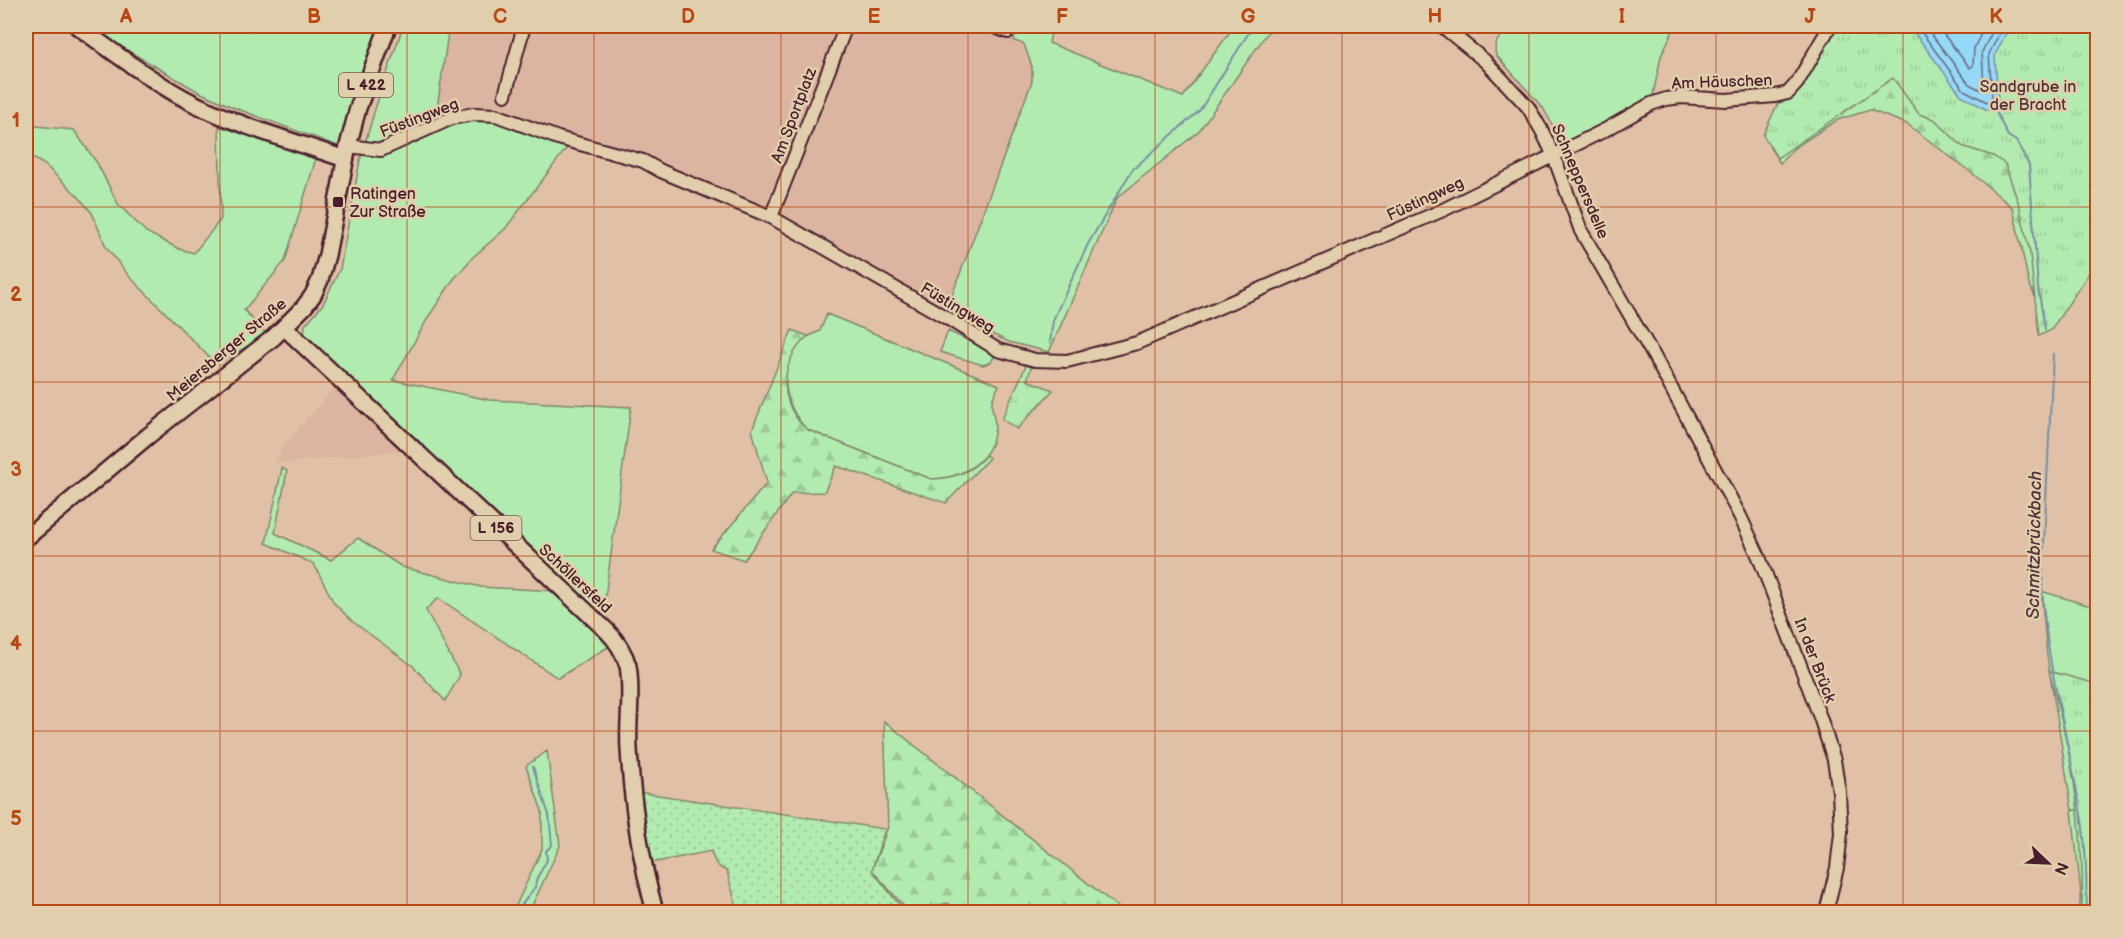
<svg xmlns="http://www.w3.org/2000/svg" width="2123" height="938" viewBox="0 0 2123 938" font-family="'Balsamiq Sans',sans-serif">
<defs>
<pattern id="forest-firs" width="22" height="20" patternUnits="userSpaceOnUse" patternTransform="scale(1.5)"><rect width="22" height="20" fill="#b2ebaf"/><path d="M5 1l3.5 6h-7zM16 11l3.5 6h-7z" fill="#9bc997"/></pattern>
<pattern id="park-tufts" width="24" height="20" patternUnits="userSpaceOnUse" patternTransform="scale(1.5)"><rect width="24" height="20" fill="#b2ebaf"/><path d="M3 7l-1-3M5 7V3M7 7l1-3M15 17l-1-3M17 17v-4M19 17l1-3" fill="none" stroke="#9bc997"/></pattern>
<pattern id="garden-dots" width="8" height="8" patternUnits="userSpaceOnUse" patternTransform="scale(1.5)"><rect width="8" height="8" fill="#b2ebaf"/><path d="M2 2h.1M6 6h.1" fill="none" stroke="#9bc997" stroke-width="1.8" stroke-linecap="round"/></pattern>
</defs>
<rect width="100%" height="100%" fill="#e0c1a7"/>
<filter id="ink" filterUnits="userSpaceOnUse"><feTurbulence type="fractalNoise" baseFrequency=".0167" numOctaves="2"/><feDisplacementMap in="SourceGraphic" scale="12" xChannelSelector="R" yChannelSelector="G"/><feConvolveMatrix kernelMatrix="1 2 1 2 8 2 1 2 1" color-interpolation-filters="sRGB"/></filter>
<g filter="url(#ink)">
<!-- built -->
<path fill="#dcb5a2" d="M449,26H1018L1032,67V81L948,306L943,311L795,223L623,148L579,142L493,109H437Z
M336,385L407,450L288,463L275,461L283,447Z"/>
<!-- grass -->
<path fill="#b2ebaf" stroke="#7e856d" stroke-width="1.5" d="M100,26H236L242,30L254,31L253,26H382L343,141L338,146L235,108L199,92L96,32Z
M403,26H449L437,109L439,127L466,119L494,121L569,145L505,229L473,257L453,280L429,316L393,380L490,400L631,407L602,620L304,335L305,325L323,304L340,269L360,160L376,106Z
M1017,26H1052L1049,43L1183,97L1234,26H1272L1199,131L1117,198L1049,352L1009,342L943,311L948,306L1032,81V67L1024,44L1014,41Z
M1509,26H1675L1661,56L1652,100L1564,146L1543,108L1496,55C1492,43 1501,35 1509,26Z
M26,125L74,130L97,163L118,204L146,232L179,249L194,253L221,219L219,126L284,144L316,158L285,261L244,310L267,335L216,364L129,276L106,247L92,213L78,196L45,165L26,154Z
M827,314L999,385C997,390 993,396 992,402C991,409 995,418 995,425C994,461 963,478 931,479L808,430C782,407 775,359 807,337C811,335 816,333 820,331Z
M948,331L990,351L996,354L991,362L983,365L940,352Z
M282,468L287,471L275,533L331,560L358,538L402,567L481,587L557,591L613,644L558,678L438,598L426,610L460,675L445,701L413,666L352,621L334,603L314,564L266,543Z
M2041,591L2097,608V840L2088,811L2072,810L2047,655Z
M547,751L560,846L529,912H513L542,849V811L526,766Z"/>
<!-- forest -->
<path fill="url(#forest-firs)" stroke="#7e856d" stroke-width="1.5" d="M1835,26L1998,102L2050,326L2029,284L2013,208L1973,174L1907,124L1870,110L1837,120L1794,148L1780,163L1770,148L1768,137Z
M792,330L808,336C779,362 777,404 808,430L931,479C954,479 971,472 986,455L989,458L946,503L836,466L824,492L792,493L744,560L711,549L767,483L752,430Z
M884,721L1124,912H959L948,903L909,912L872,870L888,827Z
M2072,810L2088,811L2097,912H2079L2081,893Z"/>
<!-- park -->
<path fill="url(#park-tufts)" stroke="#7e856d" stroke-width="1.5" d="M1828,26H2097V261L2051,330L2039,336L2030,253L2019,205L2005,164L1993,156L1962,146L1934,119L1919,114L1893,78L1777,158L1763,135L1782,95Z
M1028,361L1033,362L1027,380L1053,390L1017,429L1002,419Z
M2049,671L2097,684V912H2081C2084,892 2082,873 2081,853C2079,790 2065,731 2049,671Z"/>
<!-- garden -->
<path fill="url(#garden-dots)" stroke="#7e856d" stroke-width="1.5" d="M638,792L885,829L872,870L905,912H738L727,871C716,867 714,861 711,851L651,863Z"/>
<!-- water -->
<path fill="#95d9f7" stroke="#778fa5" stroke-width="1.5" d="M1911,26H2010L1995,55L1998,102L1987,110L1961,95L1913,31Z"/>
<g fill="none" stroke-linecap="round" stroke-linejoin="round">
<!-- shore -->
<path stroke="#68697d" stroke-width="1.5" d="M1917,26L1964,90L1987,102L1992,98L1989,54L2003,26
M1925,26L1969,84L1981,90L1984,87L1982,52L1995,26
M1937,26L1970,68L1973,66L1974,48L1985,26"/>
<!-- stream -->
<path stroke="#778fa5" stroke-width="2" d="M1993,106L2008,136L2016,141L2029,165L2038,287L2045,329
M1050,343L1053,320L1088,244L1132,170L1200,110L1253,26
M2053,354L2042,587C2046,667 2070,743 2082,821C2087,851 2086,883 2087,912
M520,912V907L535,887L537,878L547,860L546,851L552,845L549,815L533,767"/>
<defs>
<path id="minor" d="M992,26L1008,32
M1442,26L1485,61L1528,107L1542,131L1553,154L1581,231L1655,358L1740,516L1759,557L1820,717L1834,760L1839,792L1841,833L1837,868L1826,912
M505,95L524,26
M348,146L381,150L452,118L474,114L496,115L558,138L643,161L661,171L771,217L947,318L998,350L1035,360L1067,361L1137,343L1443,210L1605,130L1651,104L1666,99L1681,97L1726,100L1775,96L1788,93L1797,83L1830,26
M771,217L846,26"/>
<path id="major" d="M77,26C114,52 155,84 195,104C242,127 296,142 345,159
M284,327L607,631C617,641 624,652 628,666C633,693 627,722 629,749C632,804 641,860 655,912
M26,538L148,436L274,337L304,307L313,295L320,280L327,255L348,146L358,108L388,26"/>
</defs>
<!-- minor casing -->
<use href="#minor" stroke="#4a1f2b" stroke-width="16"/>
<!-- major casing -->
<use href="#major" stroke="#4a1f2b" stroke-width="20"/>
<!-- minor -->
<use href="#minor" stroke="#e1ceac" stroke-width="12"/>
<!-- major -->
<use href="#major" stroke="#e1ceac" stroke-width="15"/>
</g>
</g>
<!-- grid -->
<path fill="none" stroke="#b94815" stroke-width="1.5" stroke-opacity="0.55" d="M220,26V912M407,26V912M594,26V912M781,26V912M968,26V912M1155,26V912M1342,26V912M1529,26V912M1716,26V912M1903,26V912M26,207H2098M26,382H2098M26,556H2098M26,731H2098"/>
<!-- markers -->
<rect fill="#4a1f2b" stroke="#e1ceac" stroke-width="2" x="332" y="196" width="12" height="12" rx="3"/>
<g text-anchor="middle" stroke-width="5" stroke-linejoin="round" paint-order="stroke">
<!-- shield labels -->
<g fill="#e1ceac" stroke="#775452" stroke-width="1.5">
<rect x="339" y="73" width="54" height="24" rx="4.5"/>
<rect x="470.5" y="516" width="51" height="24" rx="4.5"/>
</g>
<g font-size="15" font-weight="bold" fill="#4a1f2b">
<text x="366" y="90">L 422</text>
<text x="496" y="533">L 156</text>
</g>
<!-- street labels -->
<g font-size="16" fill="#4a1f2b" stroke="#e1ceac">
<text transform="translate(1722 81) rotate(-2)" y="6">Am Häuschen</text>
<text transform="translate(793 115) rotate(-69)" y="6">Am Sportplatz</text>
<text transform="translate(419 117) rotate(-21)" y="6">Füstingweg</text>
<text transform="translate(1581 181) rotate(67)" y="6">Schneppersdelle</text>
<text transform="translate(1425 198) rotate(-25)" y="6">Füstingweg</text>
<text transform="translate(958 307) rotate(31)" y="6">Füstingweg</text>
<text transform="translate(226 349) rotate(-40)" y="6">Meiersberger Straße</text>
<text transform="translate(576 578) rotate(43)" y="6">Schöllersfeld</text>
<text transform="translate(1816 660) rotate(69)" y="6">In der Brück</text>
</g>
<!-- park labels -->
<g font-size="16" fill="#543338" stroke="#e1ceac">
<text x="2028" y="92">Sandgrube in<tspan x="2028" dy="18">der Bracht</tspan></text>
</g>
<!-- poi labels -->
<g font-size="16" fill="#4a1f2b" stroke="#e1ceac" text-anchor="start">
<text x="350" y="199">Ratingen<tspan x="350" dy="18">Zur Straße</tspan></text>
</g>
<!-- water labels -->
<g font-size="18" font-style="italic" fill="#52323f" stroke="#e1ceac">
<text transform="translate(2034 545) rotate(-89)" y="6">Schmitzbrückbach</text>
</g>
</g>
<!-- margin -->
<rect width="2123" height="938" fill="none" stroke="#e1ceac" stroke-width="66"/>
<!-- north arrow -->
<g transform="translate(2048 863) rotate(113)" stroke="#e1ceac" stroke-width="4.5" paint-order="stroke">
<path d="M0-4.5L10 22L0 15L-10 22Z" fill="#4a1f2b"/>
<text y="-9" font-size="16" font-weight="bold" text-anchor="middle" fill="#4a1f2b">N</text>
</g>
<rect x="33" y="33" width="2057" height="872" fill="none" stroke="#b94815" stroke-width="2"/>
<g font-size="20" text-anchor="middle" font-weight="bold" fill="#b94815">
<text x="126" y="23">A</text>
<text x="314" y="23">B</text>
<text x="500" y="23">C</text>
<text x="688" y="23">D</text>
<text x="874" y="23">E</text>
<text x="1062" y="23">F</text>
<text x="1248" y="23">G</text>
<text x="1435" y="23">H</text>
<text x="1622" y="23">I</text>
<text x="1810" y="23">J</text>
<text x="1996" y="23">K</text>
<text x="16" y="127">1</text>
<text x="16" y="301">2</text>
<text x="16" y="476">3</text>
<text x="16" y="650">4</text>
<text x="16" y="825">5</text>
</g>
</svg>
